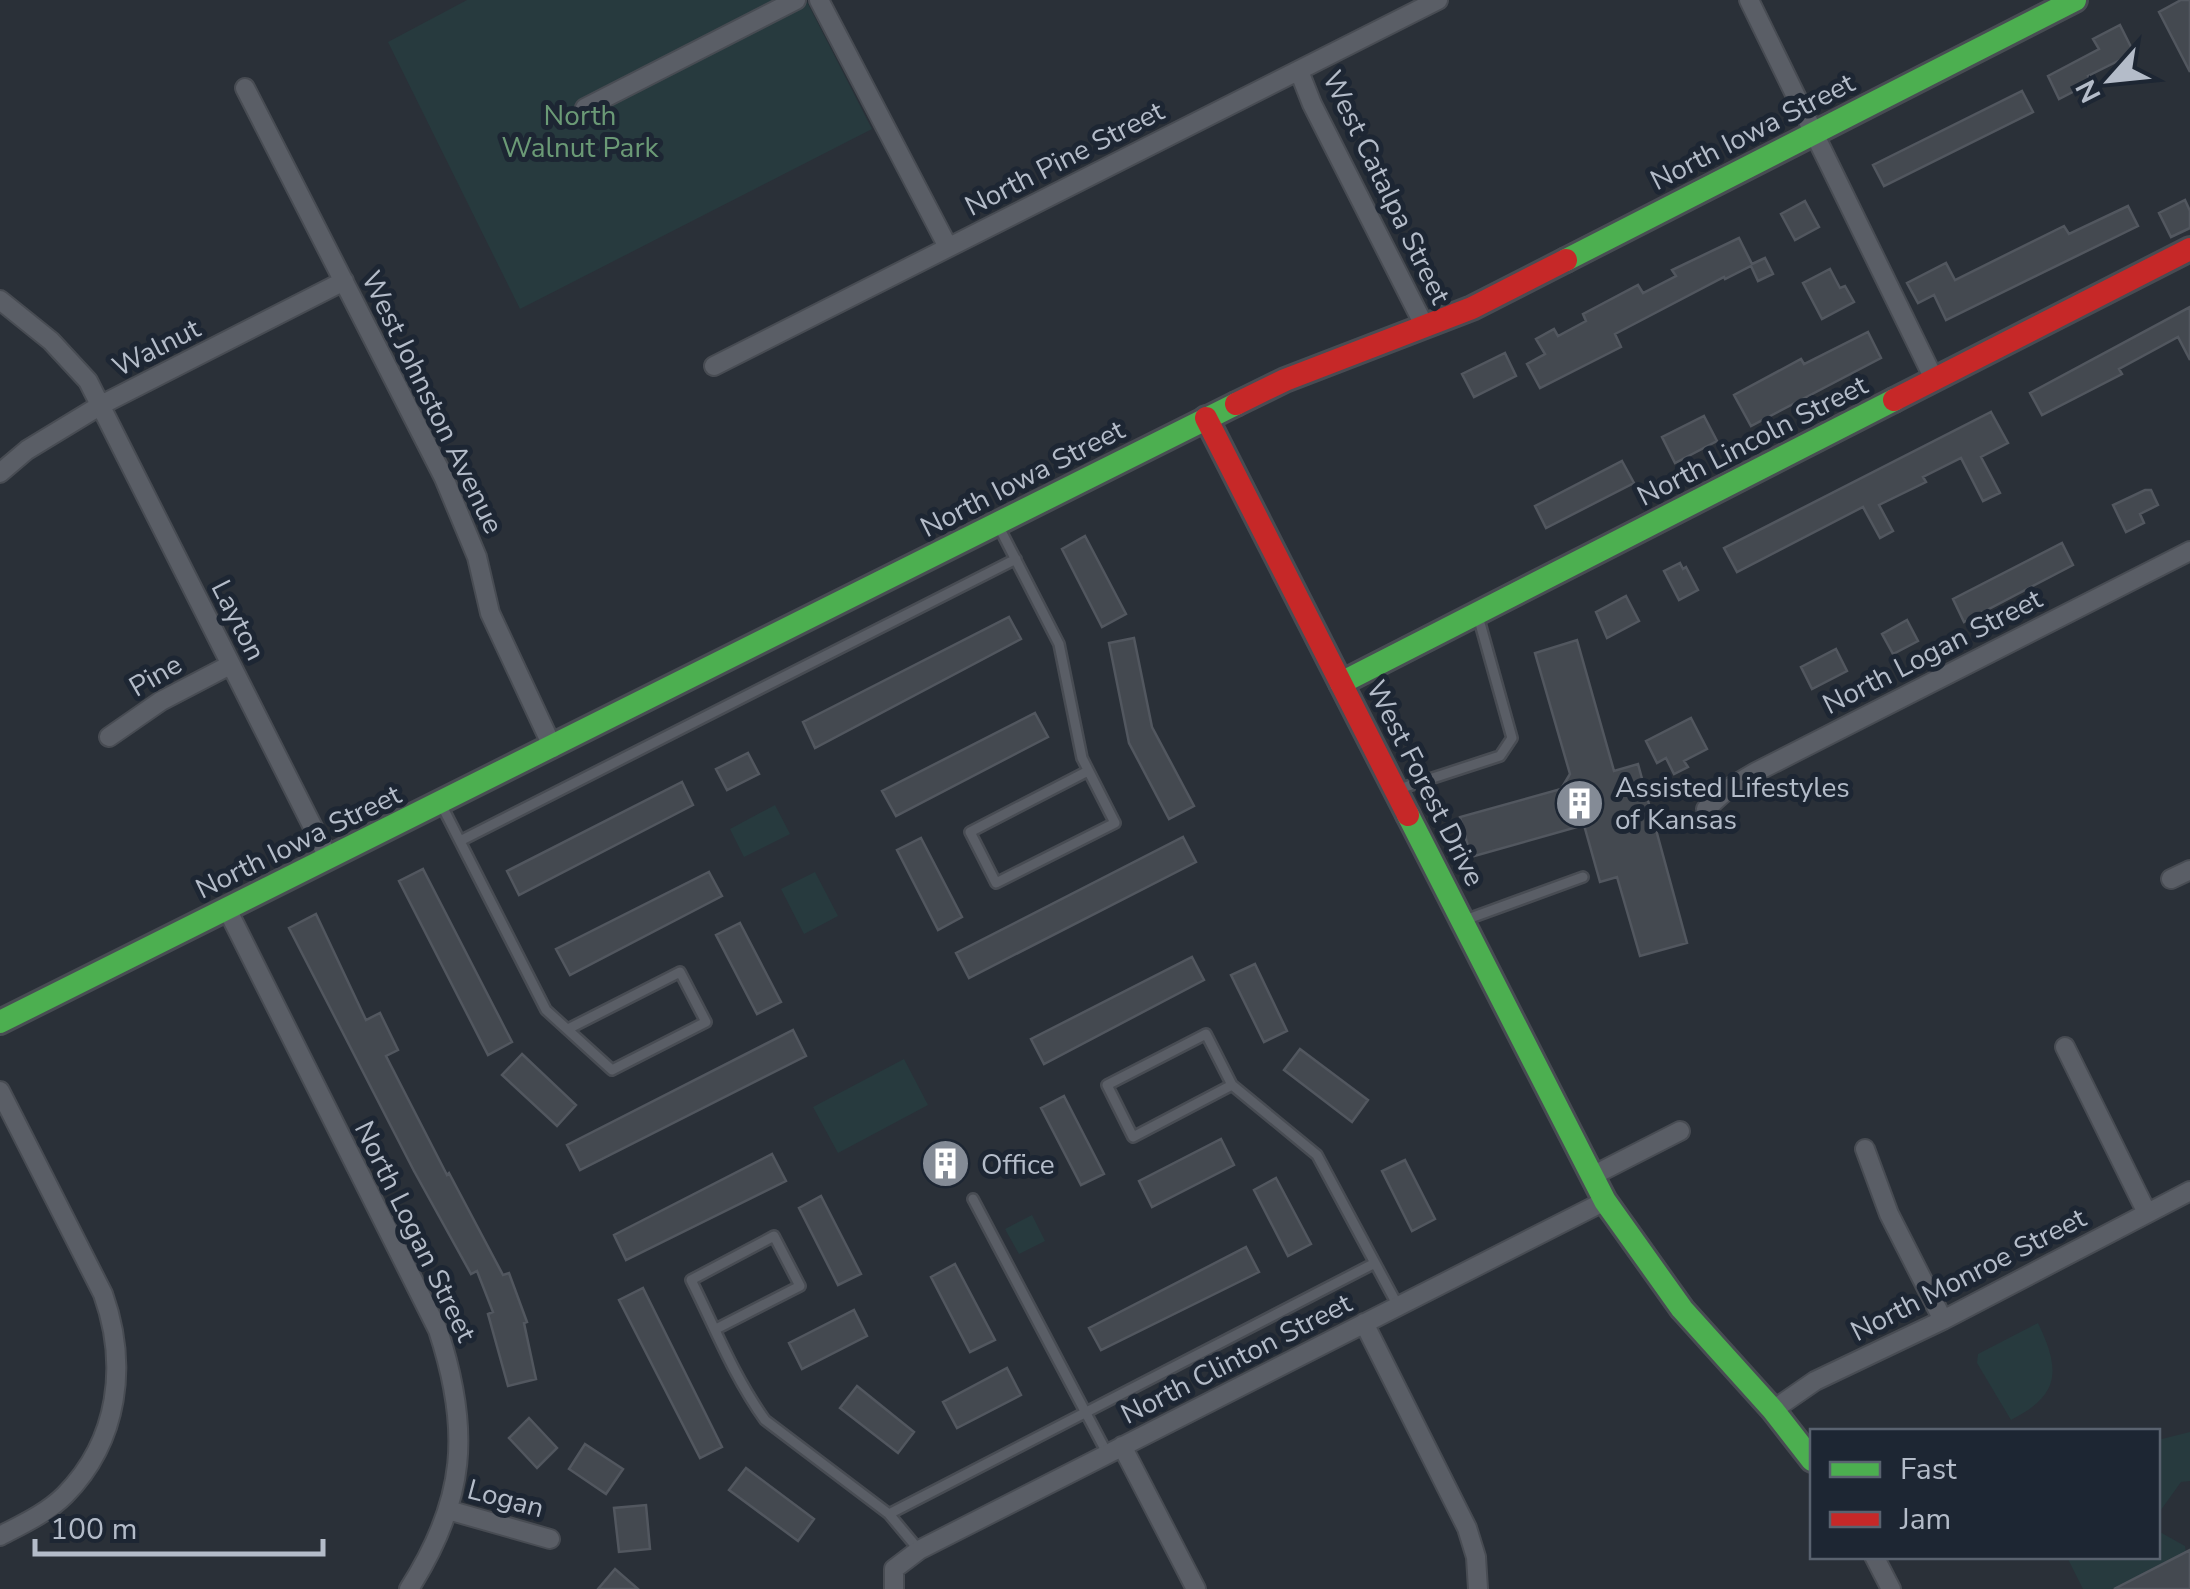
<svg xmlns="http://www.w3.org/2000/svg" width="2190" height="1589" viewBox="0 0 2190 1589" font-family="'Nunito Sans',sans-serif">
<rect width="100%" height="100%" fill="#2a3038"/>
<!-- green -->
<path fill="#273a3e" d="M467,0H806L872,129L520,309L388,42Z
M775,805L790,834L744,857L730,829Z
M815,872L838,916L804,934L781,889Z
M904,1059L928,1105L838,1153L813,1107Z
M1032,1215L1045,1241L1019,1254L1005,1229Z
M2038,1323C2061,1371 2060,1395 2011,1420L1977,1363L1978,1354Z
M2190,1432V1481L2181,1482L2158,1514V1440Z
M2158,1531L2185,1546L2186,1552L2118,1589H2083L2067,1557L2158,1556Z"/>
<!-- building -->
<path fill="#444950" stroke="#52575f" stroke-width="2.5" d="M2181,0H2190V72L2159,12Z
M2120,25L2134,53L2088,76L2092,82L2059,99L2048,76L2099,49L2093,39Z
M2022,91L2033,112L1884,186L1873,165Z
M2185,200L2190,211V228L2171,237L2159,213Z
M1805,201L1819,227L1795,240L1781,214Z
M2128,206L2138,226L1946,320L1934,295L1918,303L1907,283L1946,263L1955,280L2064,226L2069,234Z
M1739,238L1752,264L1765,258L1773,274L1758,281L1751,266L1725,279L1724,277L1615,334L1621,347L1540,388L1527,364L1545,354L1536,339L1554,329L1558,336L1586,321L1583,314L1638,285L1643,293L1676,276L1672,270Z
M1830,269L1840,288L1845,286L1854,302L1822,319L1803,283Z
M2190,307V360L2178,337L2119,369L2122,374L2042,415L2030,393Z
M1868,332L1881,358L1751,426L1734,395L1801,359L1804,364Z
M1505,353L1516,376L1474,397L1462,374Z
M1991,412L2008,443L1981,457L2000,493L1983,501L1961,458L1923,477L1926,482L1879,505L1893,531L1880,538L1863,507L1737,572L1724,548Z
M1704,416L1717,441L1675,463L1662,437Z
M1622,461L1634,483L1546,528L1535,506Z
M2145,490H2151L2158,505L2140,514L2144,523L2126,532L2113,505Z
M1085,536L1126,614L1102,627L1062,549Z
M2062,543L2073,565L1964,622L1953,599Z
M1680,563L1683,569L1686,567L1698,590L1679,600L1664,571Z
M1626,596L1639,621L1607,638L1596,612Z
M1009,617L1021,639L815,748L803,722Z
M1907,620L1918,641L1893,654L1882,634Z
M1134,638L1152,727L1194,806L1169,819L1129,743L1109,643Z
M1577,640L1614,771L1638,764L1687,943L1640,956L1617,877L1600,882L1584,825L1471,857L1460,817L1561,789L1570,774L1535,653Z
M1836,649L1847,671L1812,689L1801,667Z
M1035,713L1048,737L896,816L882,791Z
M1691,718L1707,749L1684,761L1688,767L1674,774L1666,758L1657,763L1646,741Z
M748,753L759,774L727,790L716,769Z
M682,782L693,805L519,895L507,871Z
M1183,837L1196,862L969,978L956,953Z
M921,838L962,917L938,930L897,850Z
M423,869L512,1042L488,1055L399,881Z
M709,872L722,896L570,975L556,949Z
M316,914L366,1020L380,1013L398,1050L386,1056L447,1175L449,1173L503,1275L509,1273L527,1322L524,1323L536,1379L508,1386L488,1314L493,1312L477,1271L471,1274L414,1171L289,928Z
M740,923L781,1002L757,1014L716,935Z
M1192,957L1204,980L1044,1064L1031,1039Z
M1255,964L1287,1031L1264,1042L1231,975Z
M793,1030L806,1056L580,1170L567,1145Z
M1300,1049L1368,1100L1352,1122L1284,1070Z
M522,1054L576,1105L557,1126L502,1075Z
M1064,1096L1104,1174L1081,1185L1041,1108Z
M1221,1139L1234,1165L1152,1207L1139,1181Z
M955,1145L967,1166L937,1183L925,1162Z
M772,1154L786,1181L626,1260L614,1235Z
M1405,1160L1435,1219L1412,1231L1382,1171Z
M1276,1178L1311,1244L1288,1256L1254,1190Z
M821,1196L861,1274L838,1285L799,1208Z
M1246,1247L1259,1272L1101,1350L1089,1328Z
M955,1264L995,1340L970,1352L931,1277Z
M643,1288L722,1447L700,1458L619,1300Z
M854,1310L867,1336L802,1369L789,1343Z
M1007,1368L1021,1395L957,1428L943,1402Z
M857,1386L914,1432L898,1453L840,1408Z
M529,1418L557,1448L537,1468L509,1438Z
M585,1444L623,1469L606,1494L569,1469Z
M746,1468L814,1519L798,1541L729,1490Z
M646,1505L650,1549L619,1552L614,1508Z
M2190,1550V1589H2114Z
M615,1569L638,1589H598Z"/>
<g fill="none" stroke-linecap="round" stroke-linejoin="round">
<defs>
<path id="lane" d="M999,527L1059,644L1082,758L1115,823L996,883L970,832L1088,771
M1399,789L1500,756L1512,738L1478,616
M442,806L546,1010L612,1070L706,1022L680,972L568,1029
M460,841L1016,559
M1465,920L1583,877
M1232,1085L1133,1137L1107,1085L1206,1034L1232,1085L1317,1155L1398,1306
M973,1199L1107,1453
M716,1329L800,1286L774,1236L691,1280C714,1326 734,1377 765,1420L889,1514L919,1550
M889,1514L1375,1263"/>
<path id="street" d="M819,0L948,247
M1749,0L1935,381
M1299,71L1312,104L1425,327
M245,88L444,478L477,557L490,613L553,748
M585,108L796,0
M0,300L51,341L88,381L329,859
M714,366L1438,0
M0,473L27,450L101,405L344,281
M109,737L161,701L230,665
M1706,809L1729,788L1756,772L2190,551
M2171,879L2190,870
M227,909L438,1330C471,1430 466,1500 409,1589
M2065,1047L2147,1213
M0,1091L103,1294C128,1364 119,1440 65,1495C47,1513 23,1524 0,1536
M1865,1149L1889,1214L1943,1320
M1592,1176L1680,1131
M1364,1323L1467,1528L1476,1557L1478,1589
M1773,1410L1815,1381L1943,1320L2190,1191
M1122,1446L1196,1589
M448,1510L550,1539
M1874,1556L1891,1589
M894,1589V1569L919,1550L1605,1201"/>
<path id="fast" d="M1566,260L2075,0
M1341,683L1894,400
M1408,815L1605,1201L1682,1309L1773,1410L1812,1460
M0,1022L1236,404"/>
<path id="jam" d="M1894,400L2190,249
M1236,404L1285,380L1472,308L1566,260
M1206,418L1408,815"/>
</defs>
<!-- lane casing -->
<use href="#lane" stroke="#484c53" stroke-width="14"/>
<!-- street casing -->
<use href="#street" stroke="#484c53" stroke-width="22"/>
<!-- fast casing -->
<use href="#fast" stroke="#484c53" stroke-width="28"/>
<!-- jam casing -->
<use href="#jam" stroke="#484c53" stroke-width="28"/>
<!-- lane -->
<use href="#lane" stroke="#5a5e66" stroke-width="9"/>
<!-- street -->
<use href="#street" stroke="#5a5e66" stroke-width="18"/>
<!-- fast -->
<use href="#fast" stroke="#4caf50" stroke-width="22"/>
<!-- jam -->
<use href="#jam" stroke="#c62828" stroke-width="22"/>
</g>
<!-- icons -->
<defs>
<symbol id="building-disc" viewBox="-11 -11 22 22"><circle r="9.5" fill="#848b96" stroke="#1d2633"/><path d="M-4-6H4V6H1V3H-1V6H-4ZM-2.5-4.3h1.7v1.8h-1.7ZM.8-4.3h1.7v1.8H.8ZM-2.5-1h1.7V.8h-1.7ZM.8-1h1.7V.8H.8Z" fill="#fff"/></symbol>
</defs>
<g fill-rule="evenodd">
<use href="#building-disc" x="1552" y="776" width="55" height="55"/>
<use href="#building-disc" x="918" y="1136" width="55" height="55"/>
</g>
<g text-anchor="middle" stroke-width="10" stroke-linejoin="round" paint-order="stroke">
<!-- park labels -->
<g font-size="28" fill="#6b9a76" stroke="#1d2633">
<text x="580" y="125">North<tspan x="580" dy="32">Walnut Park</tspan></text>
</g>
<!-- street labels -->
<g font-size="28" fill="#b4bcc9" stroke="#1d2633">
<text transform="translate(1752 131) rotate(-27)" y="10">North Iowa Street</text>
<text transform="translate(1064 158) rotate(-27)" y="10">North Pine Street</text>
<text transform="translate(1387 187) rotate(64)" y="10">West Catalpa Street</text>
<text transform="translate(156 347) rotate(-27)" y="10">Walnut</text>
<text transform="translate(433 402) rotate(64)" y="10">West Johnston Avenue</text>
<text transform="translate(1752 440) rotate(-27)" y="10">North Lincoln Street</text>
<text transform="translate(1022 478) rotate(-27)" y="10">North Iowa Street</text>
<text transform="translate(239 620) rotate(63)" y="10">Layton</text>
<text transform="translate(1932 651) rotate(-27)" y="10">North Logan Street</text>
<text transform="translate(155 675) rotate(-30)" y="10">Pine</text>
<text transform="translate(1426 783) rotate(63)" y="10">West Forest Drive</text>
<text transform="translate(298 841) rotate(-26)" y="10">North Iowa Street</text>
<text transform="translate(416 1231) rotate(64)" y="10">North Logan Street</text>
<text transform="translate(1968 1274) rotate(-27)" y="10">North Monroe Street</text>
<text transform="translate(1236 1358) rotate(-27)" y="10">North Clinton Street</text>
<text transform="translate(506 1498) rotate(15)" y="10">Logan</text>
</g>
<!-- poi labels -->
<g font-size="28" fill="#b4bcc9" stroke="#1d2633" text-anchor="start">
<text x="1615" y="797">Assisted Lifestyles<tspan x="1615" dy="32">of Kansas</tspan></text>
<text x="981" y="1174">Office</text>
</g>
</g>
<!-- legend -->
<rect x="1810" y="1429" width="350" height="130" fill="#1d2633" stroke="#59626f" stroke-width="2.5"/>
<rect x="1830" y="1462" width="50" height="15" fill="#4caf50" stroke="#59626f" stroke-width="2.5"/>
<text x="1900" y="1479" font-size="30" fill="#b4bcc9">Fast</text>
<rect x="1830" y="1512" width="50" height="15" fill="#c62828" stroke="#59626f" stroke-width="2.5"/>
<text x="1900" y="1529" font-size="30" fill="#b4bcc9">Jam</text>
<!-- north arrow -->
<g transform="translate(2110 80) rotate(243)" stroke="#1d2633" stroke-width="8" paint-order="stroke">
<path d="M0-8L18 38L0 25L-18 38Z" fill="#b4bcc9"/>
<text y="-15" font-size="28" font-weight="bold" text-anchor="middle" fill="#b4bcc9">N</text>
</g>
<!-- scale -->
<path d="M35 1539v15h288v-15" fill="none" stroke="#b4bcc9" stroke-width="5"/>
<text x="50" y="1539" font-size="30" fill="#b4bcc9" stroke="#1d2633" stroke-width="8" paint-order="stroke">100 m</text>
</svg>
